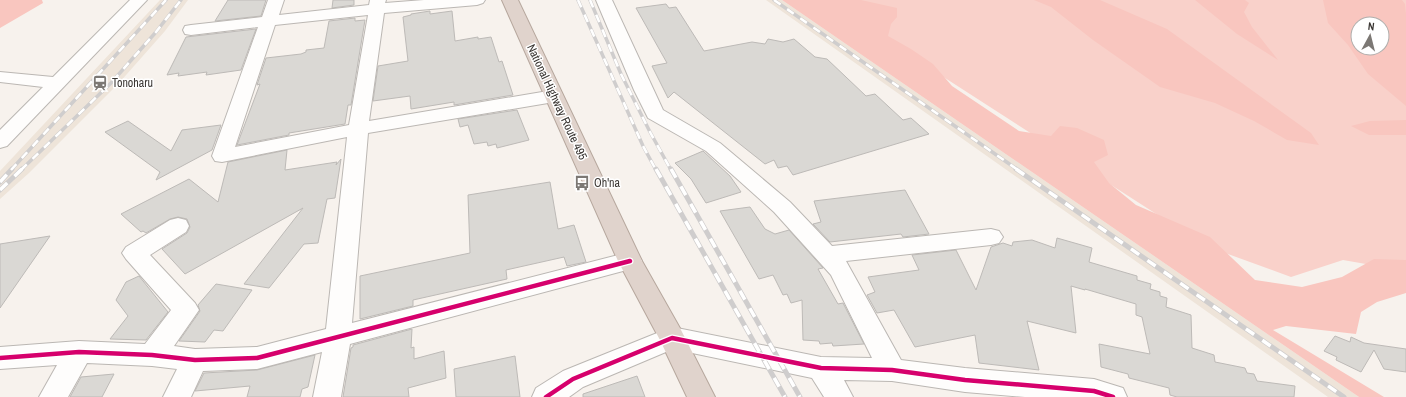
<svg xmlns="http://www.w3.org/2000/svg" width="1406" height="397" viewBox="0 0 1406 397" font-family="'Archivo Narrow',sans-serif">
<rect width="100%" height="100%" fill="#f7f2ed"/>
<!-- built -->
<path fill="#eee4d9" d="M160,0H188L165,31L119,83L29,173L0,199V171Z
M766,0H782L1359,397H1328Z"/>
<!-- green -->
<path fill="#f9d1ca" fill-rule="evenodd" d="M841,0H1406V271L1343,260L1291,277L1206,246L869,29ZM1358,24H1382V48H1358Z"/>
<!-- forest -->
<path fill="#f9c6bf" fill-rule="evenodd" d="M0,0H42L43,3L0,28Z
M782,0H861L897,8V17L891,24L888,36L911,49L933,64L952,86L1019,131L1051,136L1060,126L1077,128L1104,140L1108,155L1094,162L1109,183L1136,205L1210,237L1255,280L1302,287L1342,277L1374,259L1406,260V293L1377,302L1361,312L1356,334L1286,326L1273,330L1384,397H1359Z
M1034,0H1100L1167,29L1311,133L1319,145L1287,140L1254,121L1215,103L1160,87L1093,40L1051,7Z
M1195,0H1245L1249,3L1244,12L1252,27L1278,60L1237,34Z
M1323,0H1402L1405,4L1406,14V106L1368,74L1348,45L1328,23ZM1358,24H1382V48H1358Z
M1406,120V135H1369L1351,126L1370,121Z"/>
<!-- building -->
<path fill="#dad8d4" stroke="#bdbab7" d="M228,0H266L261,16L215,21Z
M333,0H354V5L332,8Z
M666,4L669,8L676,7L704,51L752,42L765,44L768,39L783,42L794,39L815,57L827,59L866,96L875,94L903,120L911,118L929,134L793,175L787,166L778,168L774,160L765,164L674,92L668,98L652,66L667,63L636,8Z
M430,11V14L452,11L455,41L478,37V39L491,37L499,62L502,61L513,95L454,105V102L411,109L410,96L373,101L378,66L408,61L403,17L411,15V14Z
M355,18V21L365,20L351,105H348L345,124L289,133V135L237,145L260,84L257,85L266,58L301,54L306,52V50L324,48L329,21Z
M256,29L241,70L206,75L207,72L178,76L179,73L167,75L186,37Z
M517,110L529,140L497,148L496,144L488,146L487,142L474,144L468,125L460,127L458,119Z
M128,121L171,151L182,130L221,125L212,150L156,180L160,172L105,132Z
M287,150L285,170L337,162L336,165L341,159L335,198L327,199L318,243L304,244L269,288L244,284L303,208L185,274L162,249L187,233L190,227L187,219L178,217L170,219L146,233L143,231L141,232L121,214L189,179L218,202L228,162Z
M703,151L730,176L741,192L706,203L691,179L675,163Z
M550,182L558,229L574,225L586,262L567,266L564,257L506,270L507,279L413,300V306L360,319V276L470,253L468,195Z
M905,190L929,234L903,237L901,234L830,242L813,224L821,222L814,201Z
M750,207L765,229L775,234L789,230L823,268L818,269L838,304L843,303L864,344L833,346L832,343L820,344L819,341L803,340L802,300L791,303L787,294L783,295L773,275L759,279L720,211Z
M50,236L0,308V244Z
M1057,238L1092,248L1089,262L1137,276V280L1151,284L1150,289L1160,292V296L1167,298L1166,307L1191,315L1192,348L1214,355L1215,362L1245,368L1247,373L1254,374L1257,381L1295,386L1294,397H1177L1170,395L1169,388L1129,378L1128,374L1101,367L1099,344L1150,354L1142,317L1136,315V304L1085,289V290L1071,286L1076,333L1027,321L1039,370L979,363L975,335L915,347L894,310L877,313L867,295L875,292L868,277L919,270L912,255L956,250L976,290L991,247L1003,243L1012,246L1013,242L1032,240L1055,248Z
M139,276L168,312L146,340L110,339L128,316L116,300L126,282Z
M216,284L252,290L223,331L214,330L205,342L179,341L200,311L198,305Z
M412,329L411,348L414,347V359L444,351L446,378L408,388L409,397H343L351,348L353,347V345Z
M1335,336L1350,342L1351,337L1364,343L1406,349V372L1384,369L1374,350L1361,372L1336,360L1337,357L1324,351Z
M315,355L308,387L302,389L300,397H247L250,386L195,391L204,373L257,370Z
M515,356L520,397H456L454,369Z
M114,374L102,397H70L81,377Z
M637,376L645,397H583V394Z"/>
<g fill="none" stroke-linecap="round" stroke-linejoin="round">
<defs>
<path id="minor" d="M130,0H147L7,146L0,148V130L43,87L0,82V72L53,77Z
M268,0H284L279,15L369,5L370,0H386L385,3L424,0H485L483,3L477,5L384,13L369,121L554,90L561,92L563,96L561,100L554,102L368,133L352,323L630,252L638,255L642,261L638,267L350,344L341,397H313L322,352L257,369L203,371L191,397H163L177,369L152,366L87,363L68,397H39L57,365L0,369V347L79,341L145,344L171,310L126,259L122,253L126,247L170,220L178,218L186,220L189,226L186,232L150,255L195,303L199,310L174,346L195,349L257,347L326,329L347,137L222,162L215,161L212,156L258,27L191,35L185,34L183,30L185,26L191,25L262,17ZM368,15L349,125L235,147L275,25Z
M596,0H612L663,110L720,143L790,202L832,246L991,229L999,231L1003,237L999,243L991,245L846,261L901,360L965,368L1094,379L1123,388L1127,397H1025L965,392L892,381L844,380L853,397H824L812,378L673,349L583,387L569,397H532L536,388L563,371L672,327L821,357L872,358L831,275L774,212L706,151L648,118L634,90Z"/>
<path id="highway" d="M502,0H518L642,261L681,330L715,397H687L660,340L618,261Z"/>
</defs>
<!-- minor casing -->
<use href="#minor" stroke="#bbb7b3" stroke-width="2"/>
<!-- highway casing -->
<use href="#highway" stroke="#b6a79d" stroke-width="2"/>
<!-- minor -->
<use href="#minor" fill="#fefdfc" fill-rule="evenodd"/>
<!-- highway -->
<use href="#highway" fill="#e0d3cc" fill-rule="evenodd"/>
<defs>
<path id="rail-far1" d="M578,0L643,146L656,170
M590,0L621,74L650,132L671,170
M774,0L1018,170
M11,170L166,0
M21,170L111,83L156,32L181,0"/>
<path id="rail" d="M656,169L785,397
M671,169L800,397
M1016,169L1344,397
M0,182L12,169
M0,190L22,169"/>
</defs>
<!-- rail-far1 casing -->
<use href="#rail-far1" stroke="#cfcdcd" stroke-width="3.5"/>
<!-- rail casing -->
<use href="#rail" stroke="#cfcdcd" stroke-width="5"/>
<!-- rail-far1 -->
<use href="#rail-far1" stroke="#fff" stroke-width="2.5" stroke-dasharray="8" stroke-linecap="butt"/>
<!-- rail -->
<use href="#rail" stroke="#fff" stroke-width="3.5" stroke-dasharray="10" stroke-linecap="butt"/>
<defs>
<path id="cycleway" d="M0,358L79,352L152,355L195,360L257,358L630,261
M546,397L573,379L672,338L821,368L892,370L965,380L1094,391L1113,397"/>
</defs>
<!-- cycleway casing -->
<use href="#cycleway" stroke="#fff" stroke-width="7"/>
<!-- cycleway -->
<use href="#cycleway" stroke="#d6006c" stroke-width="4.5"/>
</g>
<!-- icons -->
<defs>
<symbol id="station-bare" viewBox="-9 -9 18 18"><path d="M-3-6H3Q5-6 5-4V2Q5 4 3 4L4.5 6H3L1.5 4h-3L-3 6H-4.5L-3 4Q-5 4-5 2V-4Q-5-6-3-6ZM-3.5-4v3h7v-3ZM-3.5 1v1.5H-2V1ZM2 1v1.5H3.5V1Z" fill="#7c7874" stroke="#fff" stroke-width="2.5" paint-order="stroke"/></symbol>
<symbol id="bus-bare" viewBox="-9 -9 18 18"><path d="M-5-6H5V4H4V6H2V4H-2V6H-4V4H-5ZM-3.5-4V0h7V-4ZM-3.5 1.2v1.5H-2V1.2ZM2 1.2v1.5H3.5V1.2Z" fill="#7c7874" stroke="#fff" stroke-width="2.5" paint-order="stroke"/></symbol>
</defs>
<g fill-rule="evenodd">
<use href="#station-bare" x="89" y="72" width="22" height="22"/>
<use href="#bus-bare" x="571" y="172" width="22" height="22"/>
</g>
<g text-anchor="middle" stroke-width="3" stroke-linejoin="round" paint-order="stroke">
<!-- poi labels -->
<g font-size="12" fill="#3a3633" stroke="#fff" text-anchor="start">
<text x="112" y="87">Tonoharu</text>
<text x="594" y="187">Oh'na</text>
</g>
<!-- street labels -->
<g font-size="12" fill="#3a3633" stroke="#fff">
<text transform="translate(557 102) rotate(65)" y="4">National Highway Route 495</text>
</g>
</g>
<!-- north arrow -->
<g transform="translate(1370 36) rotate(7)"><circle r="19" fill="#ffffff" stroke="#b0afad"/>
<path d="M0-3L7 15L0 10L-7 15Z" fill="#7c7874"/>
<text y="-6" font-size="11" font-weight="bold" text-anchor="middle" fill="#3a3633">N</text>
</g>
</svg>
